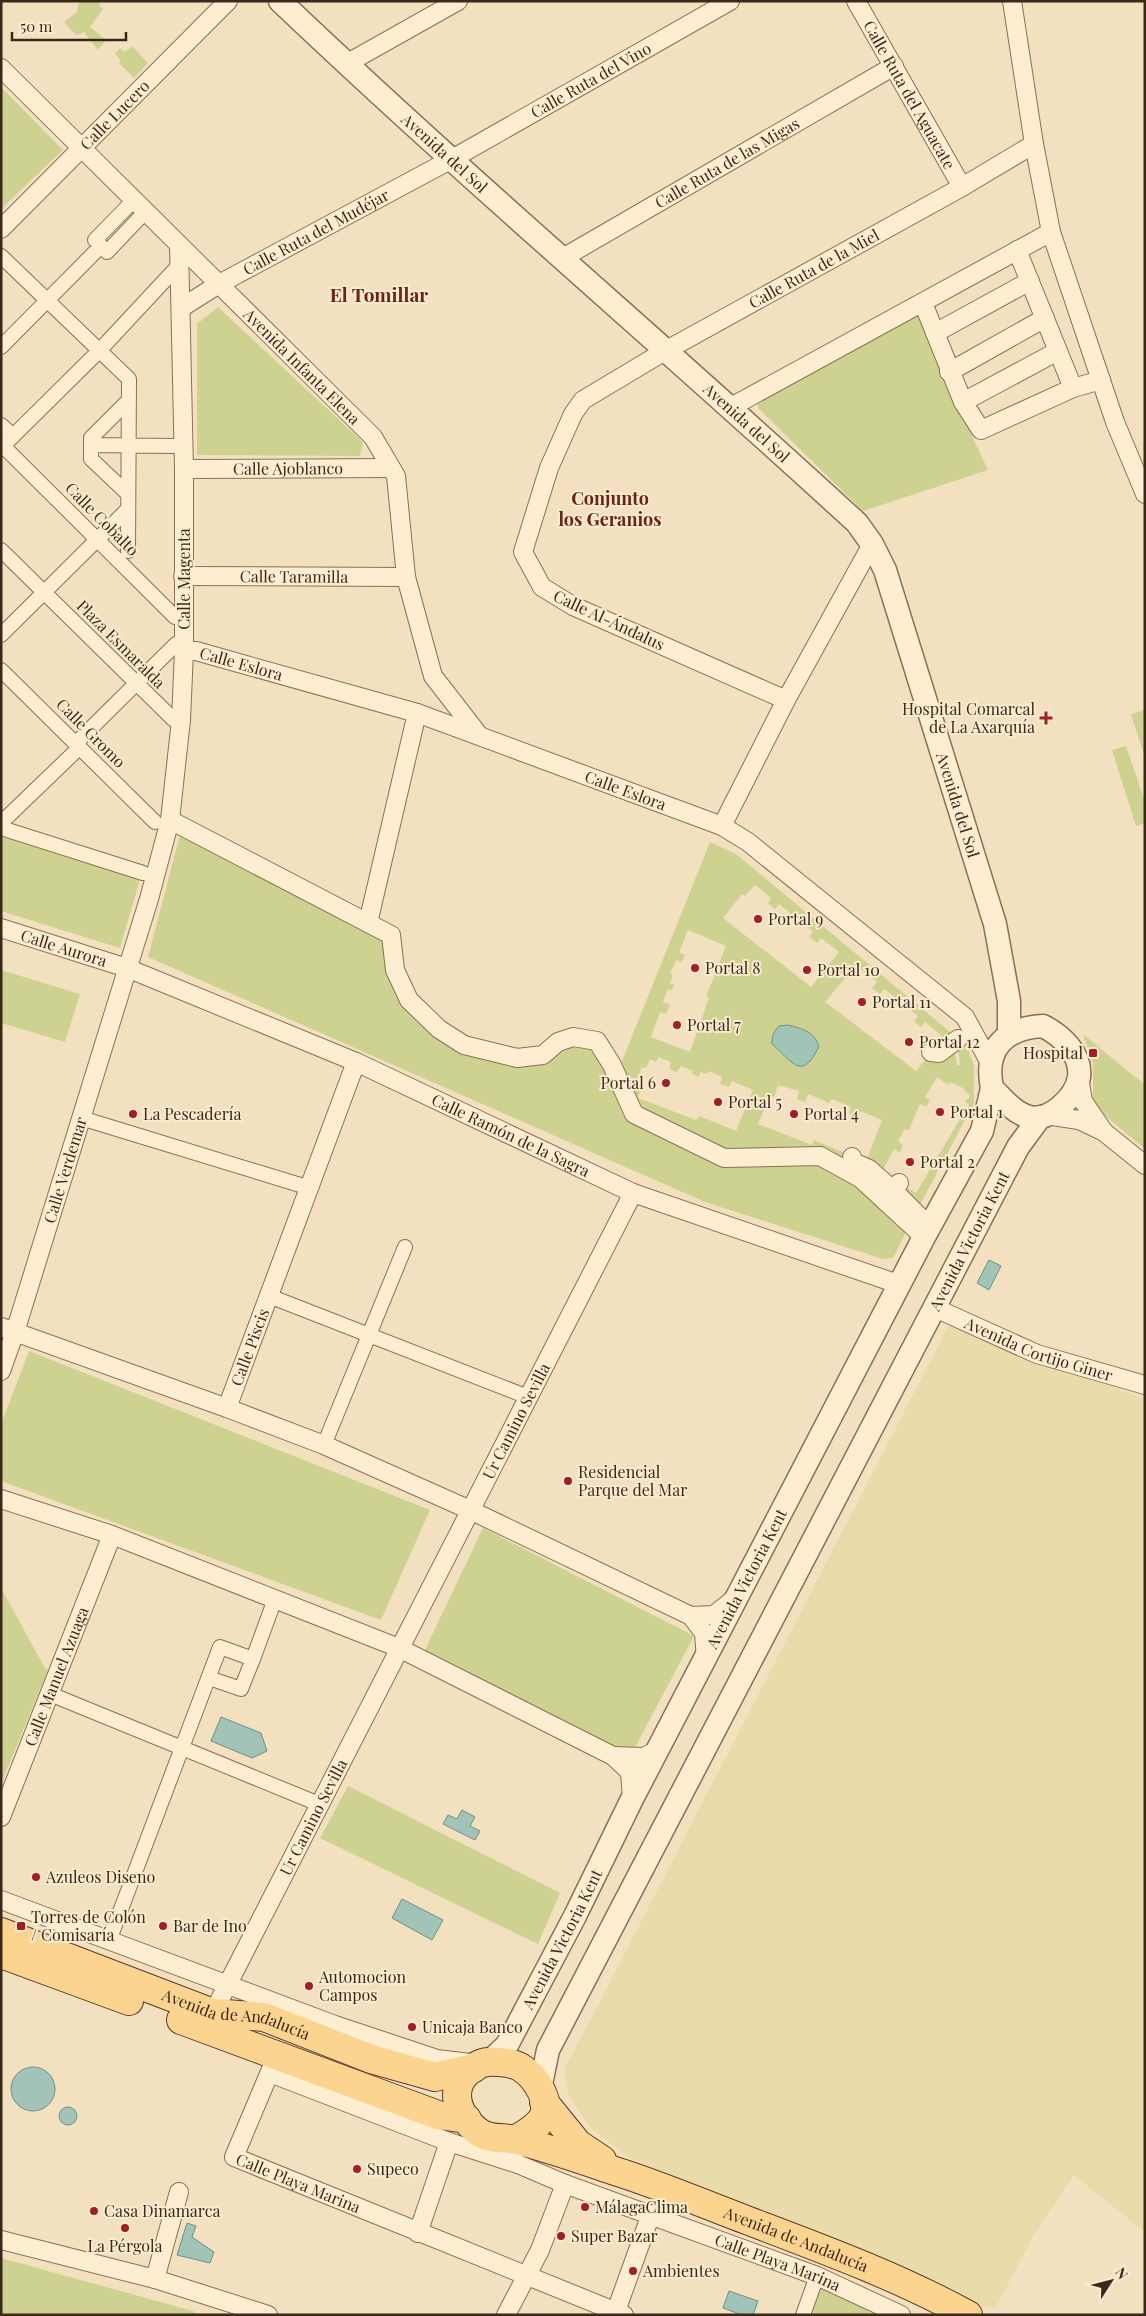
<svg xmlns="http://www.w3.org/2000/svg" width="1146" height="2316" viewBox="0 0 1146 2316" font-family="'Playfair Display',serif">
<rect width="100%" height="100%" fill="#f3e0be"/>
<!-- farmland -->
<path fill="#e9dcaa" d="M949,1325L1145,1399V2232L1074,2175L1036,2231L996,2307L980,2306L626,2156L589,2126L568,2094L565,2069Z"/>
<!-- green -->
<path fill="#ced290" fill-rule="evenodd" d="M81,1H102L99,5L103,9L90,27L106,40L98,50L84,32L79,35L78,33L76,35L64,22L77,12L78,4Z
M132,46L148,63L134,78L119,63L121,61L115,53L120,48L125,52Z
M1,87L63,150L1,209Z
M218,307L363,442L360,456L197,455V324Z
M922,311L943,374L988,470L863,511L759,409L757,402Z
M1145,710V758L1131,714Z
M1126,746L1145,802V823L1136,826L1112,750Z
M181,831L376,931L385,944L407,1007L517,1062L567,1046H592L633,1123L726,1166L813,1163L856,1181L908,1228L893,1258L883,1259L705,1202L148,957Z
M1,833L141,876L120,948L1,911Z
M710,842L736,854L967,1046L974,1066V1103L912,1220L863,1173L842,1161L820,1154L773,1149L729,1154L640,1110L618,1080L620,1066ZM755,885L771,898L768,903L775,909L779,904L790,913L789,916L799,925L802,922L813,932L809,937L817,943L821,938L839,952L811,987L723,918L742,894L745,896ZM688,930L726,946L706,997L709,998L690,1052L651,1037L660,1012L666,1014L670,1005L663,1002L668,989L672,990L674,985L670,983L673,975L670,974L676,960L682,962L685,955L679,952ZM859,968L877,982L872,988L880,994L884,989L895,997L893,1000L904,1009L907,1007L918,1016L914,1021L921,1027L925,1022L942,1036L934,1048L941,1049L952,1041C959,1047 959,1056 960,1065H957L954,1045L936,1058L928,1056L916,1071L824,1001H826L850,972L854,975ZM658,1057L671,1062L669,1069L677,1072L681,1066L693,1071L692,1074L698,1077L701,1072L707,1074L709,1071L722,1077L720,1084L729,1087L732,1081L753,1090L736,1131L699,1116L696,1120L638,1098L640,1092L633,1089L642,1067L646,1068L650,1059L656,1062ZM937,1077L948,1085L950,1082L963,1088L970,1096L965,1102L969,1104L916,1193L882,1172L894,1149L900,1153L903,1145L898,1141L905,1129L909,1130L920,1104L926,1107L930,1100L925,1097ZM778,1085L799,1091L797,1099L805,1102L808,1094L829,1103L832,1099L851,1107L849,1114L857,1118L860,1111L882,1120L866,1162L814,1140L812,1145L758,1124L770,1096L774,1097Z
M1,970L80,994L65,1042L1,1023Z
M1083,1034L1145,1085V1149L1103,1114L1093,1100V1063Z
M29,1351L430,1510L381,1620L1,1481V1424Z
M483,1528L694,1636L631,1755L424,1652Z
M1,1588L45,1668L48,1670L1,1784Z
M348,1786L560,1893L538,1944L320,1838Z
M1,2258L193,2311L198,2315H1Z
M818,2284L884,2315H806Z"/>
<!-- water -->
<path fill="#a2c4b8" stroke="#689386" d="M788,1025C803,1029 813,1031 819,1046C802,1083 792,1061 772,1044C772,1037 773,1032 779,1026Z
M989,1260L1001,1266L989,1290L977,1283Z
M221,1717L261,1733L267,1751L252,1758L211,1741Z
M462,1810L475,1817L470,1826L480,1831L475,1840L443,1824L448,1815L457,1819Z
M402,1899L443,1920L432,1940L392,1918Z
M11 2089a22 22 0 1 1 44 0a22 22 0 1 1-44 0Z
M59 2116a9 9 0 1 1 18 0a9 9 0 1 1-18 0Z
M187,2223L196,2226L192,2237L214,2252L210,2263L177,2255Z
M729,2291L758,2301L753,2315H742L723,2308Z"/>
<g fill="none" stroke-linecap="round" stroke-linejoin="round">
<defs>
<path id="pedestrian" d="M134,200L95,240L107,252L146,211
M1,256L129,379L128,551
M1,347L101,246
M1,425L13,436
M91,445L175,446
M128,494L91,459V438L129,400
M1,550L174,720
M175,617L3,446L99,351L180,264
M1,635L128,509
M1,670L155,822
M76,743L176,644
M1,823L80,747
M1,828L143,873
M81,1118L310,1188
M269,1296L528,1397
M324,1445L405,1247
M209,1678L241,1689L253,1659
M50,1694L319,1804
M109,1941L220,1647L253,1659L275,1599
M803,2315L817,2276"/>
<g id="minor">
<path id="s1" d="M856,1L962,187"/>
<path d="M1012,1L1034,144L1051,232L1115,422L1145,494"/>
<path d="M346,64L458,1"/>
<path id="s2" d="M1,68L373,437L396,476L406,577L433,676L478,734"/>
<path id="s3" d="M1,229L228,1"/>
<path d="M1017,250L1073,388"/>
<path id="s4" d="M561,259L894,66"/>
<path d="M923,303L963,402L981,430L1073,388L1101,380"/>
<path id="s5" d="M181,308L219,284L452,159L730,1"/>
<path d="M935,333L1030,281"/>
<path d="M949,372L1045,318"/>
<path d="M963,402L1058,351"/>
<path d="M731,407L1051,232"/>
<path id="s6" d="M184,469L391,468"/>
<path id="s7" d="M183,576L406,577"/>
<path id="s8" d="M184,651H196L417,713L722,826L748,842L965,1017L990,1063"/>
<path id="s9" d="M786,700L573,606L542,587L523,552L549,468L573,414L583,400L665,351L962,187L1034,144"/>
<path d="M170,820L391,935L395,970L409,1000L439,1029L464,1045L517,1058L543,1055L558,1042L573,1037L597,1041L612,1065L634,1114L724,1158L820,1156L860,1178L924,1237"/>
<path d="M722,826L786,700L872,544"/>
<path d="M368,923L417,713"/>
<path id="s10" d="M1,928L127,968L356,1062L633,1193L901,1285"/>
<path d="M931,1052L939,1053L958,1039"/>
<path d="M1079,1077L1083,1101L1104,1132"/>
<path d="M1046,1115L1079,1120L1104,1132L1145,1165"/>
<path d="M852,1157L853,1162L869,1169L894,1191"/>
<path d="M899,1183L894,1191L930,1227"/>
<path id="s11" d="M935,1308L1037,1354L1145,1385"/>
<path id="s12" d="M1,1327L227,1408L356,1062"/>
<path id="s13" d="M1,1371L15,1332L149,899L170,820L181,720L184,651V469L179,245"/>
<path d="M227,1408L324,1445L470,1510L691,1616"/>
<path d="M1,1499L112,1535L399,1648L613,1756L630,1772L632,1799"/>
<path d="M706,1659L704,1633L691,1616L714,1615L734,1599"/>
<path d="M613,1756L644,1757L659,1749"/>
<path id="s14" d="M1,1817L112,1535"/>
<path d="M1,1900L335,2025L437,2059L470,2063"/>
<path id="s15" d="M213,2013L633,1193"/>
<path id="s16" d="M277,2055L234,2157L624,2315"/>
<path d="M270,2073L449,2142L518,2164"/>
<path id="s17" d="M496,2139L518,2164L565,2184L817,2276L901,2315"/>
<path d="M418,2233L449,2142"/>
<path d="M1,2240L155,2279L268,2315"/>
<path d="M155,2279L179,2192"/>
<path d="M616,2311L651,2214"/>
<path d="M506,2315L540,2250L565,2184"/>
</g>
<g id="tertiary">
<path id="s18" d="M280,1C468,180 666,347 857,523L872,544L885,570L995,924L1009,1001V1034"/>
<path d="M1043,1026C1061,1035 1082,1054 1079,1077C1076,1097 1050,1122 1029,1117C1014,1113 1002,1098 992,1088C984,1049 1004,1028 1043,1026Z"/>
<path id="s19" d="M489,2062L507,2045L575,1916L632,1799L924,1237L982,1131L992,1088"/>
<path id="s20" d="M540,2089L548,2050L1018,1147L1040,1117"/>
</g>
<g id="primary">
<path id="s21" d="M1,1932L213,2013L264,2017L371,2059L435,2077L474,2068"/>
<path d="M1,1954L129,2001"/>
<path d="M181,2020L438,2115L467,2119"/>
<path d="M544,2102L578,2144L602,2160"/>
<path id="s22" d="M515,2140C525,2134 536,2128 542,2119C553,2102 535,2076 520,2067C511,2062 489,2060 480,2064C446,2080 453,2114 480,2133C491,2140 505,2137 517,2140C551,2149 585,2161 618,2172C662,2186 706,2205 749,2221C823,2249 899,2277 968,2315"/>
</g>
</defs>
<!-- pedestrian casing -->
<use href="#pedestrian" stroke="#8d6f54" stroke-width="16"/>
<!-- minor casing -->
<use href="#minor" stroke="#8d6f54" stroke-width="20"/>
<!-- tertiary casing -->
<use href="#tertiary" stroke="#8d6f54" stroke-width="25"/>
<!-- primary casing -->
<use href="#primary" stroke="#5a3d29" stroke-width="30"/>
<!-- pedestrian -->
<use href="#pedestrian" stroke="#fdeed2" stroke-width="14"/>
<!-- minor -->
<use href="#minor" stroke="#fdeed2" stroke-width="18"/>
<!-- tertiary -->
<use href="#tertiary" stroke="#fdeed2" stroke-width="22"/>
<!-- primary -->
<use href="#primary" stroke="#fbd490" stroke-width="28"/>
</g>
<!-- markers -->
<g fill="#a31d25" stroke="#f9ebce" stroke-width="2">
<path d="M1043.5 710.5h5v5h5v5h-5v5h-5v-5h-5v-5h5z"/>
<circle cx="758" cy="919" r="5"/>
<circle cx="695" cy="968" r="5"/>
<circle cx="807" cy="970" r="5"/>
<circle cx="862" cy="1002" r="5"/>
<circle cx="677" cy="1025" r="5"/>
<circle cx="909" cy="1042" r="5"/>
<rect x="1088" y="1048" width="10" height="10" rx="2.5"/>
<circle cx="666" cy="1083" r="5"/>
<circle cx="718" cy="1102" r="5"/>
<circle cx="940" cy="1112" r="5"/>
<circle cx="133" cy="1114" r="5"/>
<circle cx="794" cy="1114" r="5"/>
<circle cx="910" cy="1162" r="5"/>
<circle cx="568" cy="1481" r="5"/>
<circle cx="36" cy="1877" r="5"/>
<rect x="16" y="1921" width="10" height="10" rx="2.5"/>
<circle cx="163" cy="1926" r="5"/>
<circle cx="309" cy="1986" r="5"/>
<circle cx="412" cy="2027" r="5"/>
<circle cx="357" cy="2169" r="5"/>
<circle cx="585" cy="2207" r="5"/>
<circle cx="94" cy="2211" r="5"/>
<circle cx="125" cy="2228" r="5"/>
<circle cx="561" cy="2236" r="5"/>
<circle cx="633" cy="2271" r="5"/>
</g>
<g text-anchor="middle" stroke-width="4" stroke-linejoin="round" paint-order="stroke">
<!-- street labels -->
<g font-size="16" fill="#3b281b" stroke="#f9ebce">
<text dy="6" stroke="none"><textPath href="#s5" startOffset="469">Calle Ruta del Vino</textPath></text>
<text dy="6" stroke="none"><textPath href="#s1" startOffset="108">Calle Ruta del Aguacate</textPath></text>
<text dy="6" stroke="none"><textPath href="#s3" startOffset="161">Calle Lucero</textPath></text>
<text dy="6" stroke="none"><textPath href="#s18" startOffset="224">Avenida del Sol</textPath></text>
<text dy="6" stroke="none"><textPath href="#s4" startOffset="192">Calle Ruta de las Migas</textPath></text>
<text dy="6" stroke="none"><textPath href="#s5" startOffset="155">Calle Ruta del Mudéjar</textPath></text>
<text dy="6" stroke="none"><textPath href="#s9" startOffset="739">Calle Ruta de la Miel</textPath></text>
<text dy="6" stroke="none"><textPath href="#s2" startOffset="424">Avenida Infanta Elena</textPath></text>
<text dy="6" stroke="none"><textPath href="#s18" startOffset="629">Avenida del Sol</textPath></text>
<text dy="6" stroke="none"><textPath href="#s6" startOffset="104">Calle Ajoblanco</textPath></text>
<text transform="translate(102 519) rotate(45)" y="6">Calle Cobalto</text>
<text dy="6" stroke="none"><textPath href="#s7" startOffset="111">Calle Taramilla</textPath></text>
<text transform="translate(184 579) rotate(-90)" y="6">Calle Magenta</text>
<text transform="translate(609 620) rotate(25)" y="6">Calle Al-Ándalus</text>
<text transform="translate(121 644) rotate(45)" y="6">Plaza Esmaralda</text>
<text dy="6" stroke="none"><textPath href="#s8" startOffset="59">Calle Eslora</textPath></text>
<text transform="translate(91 733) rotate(45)" y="6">Calle Gromo</text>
<text dy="6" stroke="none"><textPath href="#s8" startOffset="464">Calle Eslora</textPath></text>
<text dy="6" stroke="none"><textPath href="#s18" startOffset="1079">Avenida del Sol</textPath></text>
<text dy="6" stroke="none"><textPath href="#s10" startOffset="66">Calle Aurora</textPath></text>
<text dy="6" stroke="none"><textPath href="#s10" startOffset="551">Calle Ramón de la Sagra</textPath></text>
<text dy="6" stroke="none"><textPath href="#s13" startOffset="211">Calle Verdemar</textPath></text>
<text dy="6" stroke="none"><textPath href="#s20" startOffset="952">Avenida Victoria Kent</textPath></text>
<text dy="6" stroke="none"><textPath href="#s12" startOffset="305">Calle Piscis</textPath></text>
<text dy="6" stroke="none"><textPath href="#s11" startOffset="112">Avenida Cortijo Giner</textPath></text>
<text dy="6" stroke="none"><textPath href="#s15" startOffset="665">Ur Camino Sevilla</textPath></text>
<text dy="6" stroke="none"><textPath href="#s19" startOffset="549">Avenida Victoria Kent</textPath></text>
<text dy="6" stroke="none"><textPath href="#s14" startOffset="151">Calle Manuel Azuaga</textPath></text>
<text dy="6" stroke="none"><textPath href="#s15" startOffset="220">Ur Camino Sevilla</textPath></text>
<text dy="6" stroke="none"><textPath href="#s19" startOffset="144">Avenida Victoria Kent</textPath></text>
<text dy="6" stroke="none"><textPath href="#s21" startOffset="250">Avenida de Andalucía</textPath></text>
<text dy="6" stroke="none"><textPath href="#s16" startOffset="180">Calle Playa Marina</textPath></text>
<text dy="6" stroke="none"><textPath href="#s22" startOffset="558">Avenida de Andalucía</textPath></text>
<text dy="6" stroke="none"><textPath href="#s17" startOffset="311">Calle Playa Marina</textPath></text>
</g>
<!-- poi labels -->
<g font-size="16" fill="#3b281b" stroke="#f9ebce" text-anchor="start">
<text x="1035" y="715" text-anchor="end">Hospital Comarcal<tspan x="1035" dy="18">de La Axarquía</tspan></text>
<text x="768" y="925">Portal 9</text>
<text x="705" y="974">Portal 8</text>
<text x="817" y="976">Portal 10</text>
<text x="872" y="1008">Portal 11</text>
<text x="687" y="1031">Portal 7</text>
<text x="919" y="1048">Portal 12</text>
<text x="1083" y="1059" text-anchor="end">Hospital</text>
<text x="656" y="1089" text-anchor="end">Portal 6</text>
<text x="728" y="1108">Portal 5</text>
<text x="950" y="1118">Portal 1</text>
<text x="143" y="1120">La Pescadería</text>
<text x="804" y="1120">Portal 4</text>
<text x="920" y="1168">Portal 2</text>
<text x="578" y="1478">Residencial<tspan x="578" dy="18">Parque del Mar</tspan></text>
<text x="46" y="1883">Azuleos Diseno</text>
<text x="31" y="1923">Torres de Colón<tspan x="31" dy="18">/ Comisaría</tspan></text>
<text x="173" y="1932">Bar de Ino</text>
<text x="319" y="1983">Automocion<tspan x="319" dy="18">Campos</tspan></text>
<text x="422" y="2033">Unicaja Banco</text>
<text x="367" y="2175">Supeco</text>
<text x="595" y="2213">MálagaClima</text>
<text x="104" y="2217">Casa Dinamarca</text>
<text x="571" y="2242">Super Bazar</text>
<text x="125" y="2252" text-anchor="middle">La Pérgola</text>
<text x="643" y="2277">Ambientes</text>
</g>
<!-- neighbourhood labels -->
<g font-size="18" font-weight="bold" fill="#6c2315" stroke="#f9ebce">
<text x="610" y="505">Conjunto<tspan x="610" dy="21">los Geranios</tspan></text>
</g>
<!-- quarter labels -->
<g font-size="19" font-weight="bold" fill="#6c2315" stroke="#f9ebce">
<text x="379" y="302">El Tomillar</text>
</g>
</g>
<!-- border -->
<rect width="1146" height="2316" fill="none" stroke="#3b281b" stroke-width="5"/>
<!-- north arrow -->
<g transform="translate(1111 2281) rotate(54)" stroke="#f9ebce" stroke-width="4" paint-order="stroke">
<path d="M0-4L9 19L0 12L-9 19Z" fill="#3b281b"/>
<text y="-8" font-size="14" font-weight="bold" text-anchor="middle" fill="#3b281b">N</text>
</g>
<!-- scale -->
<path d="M12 32v8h114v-8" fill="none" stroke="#3b281b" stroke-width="2.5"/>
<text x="20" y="32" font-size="15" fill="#3b281b" stroke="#f9ebce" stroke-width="4" paint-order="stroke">50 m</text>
</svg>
